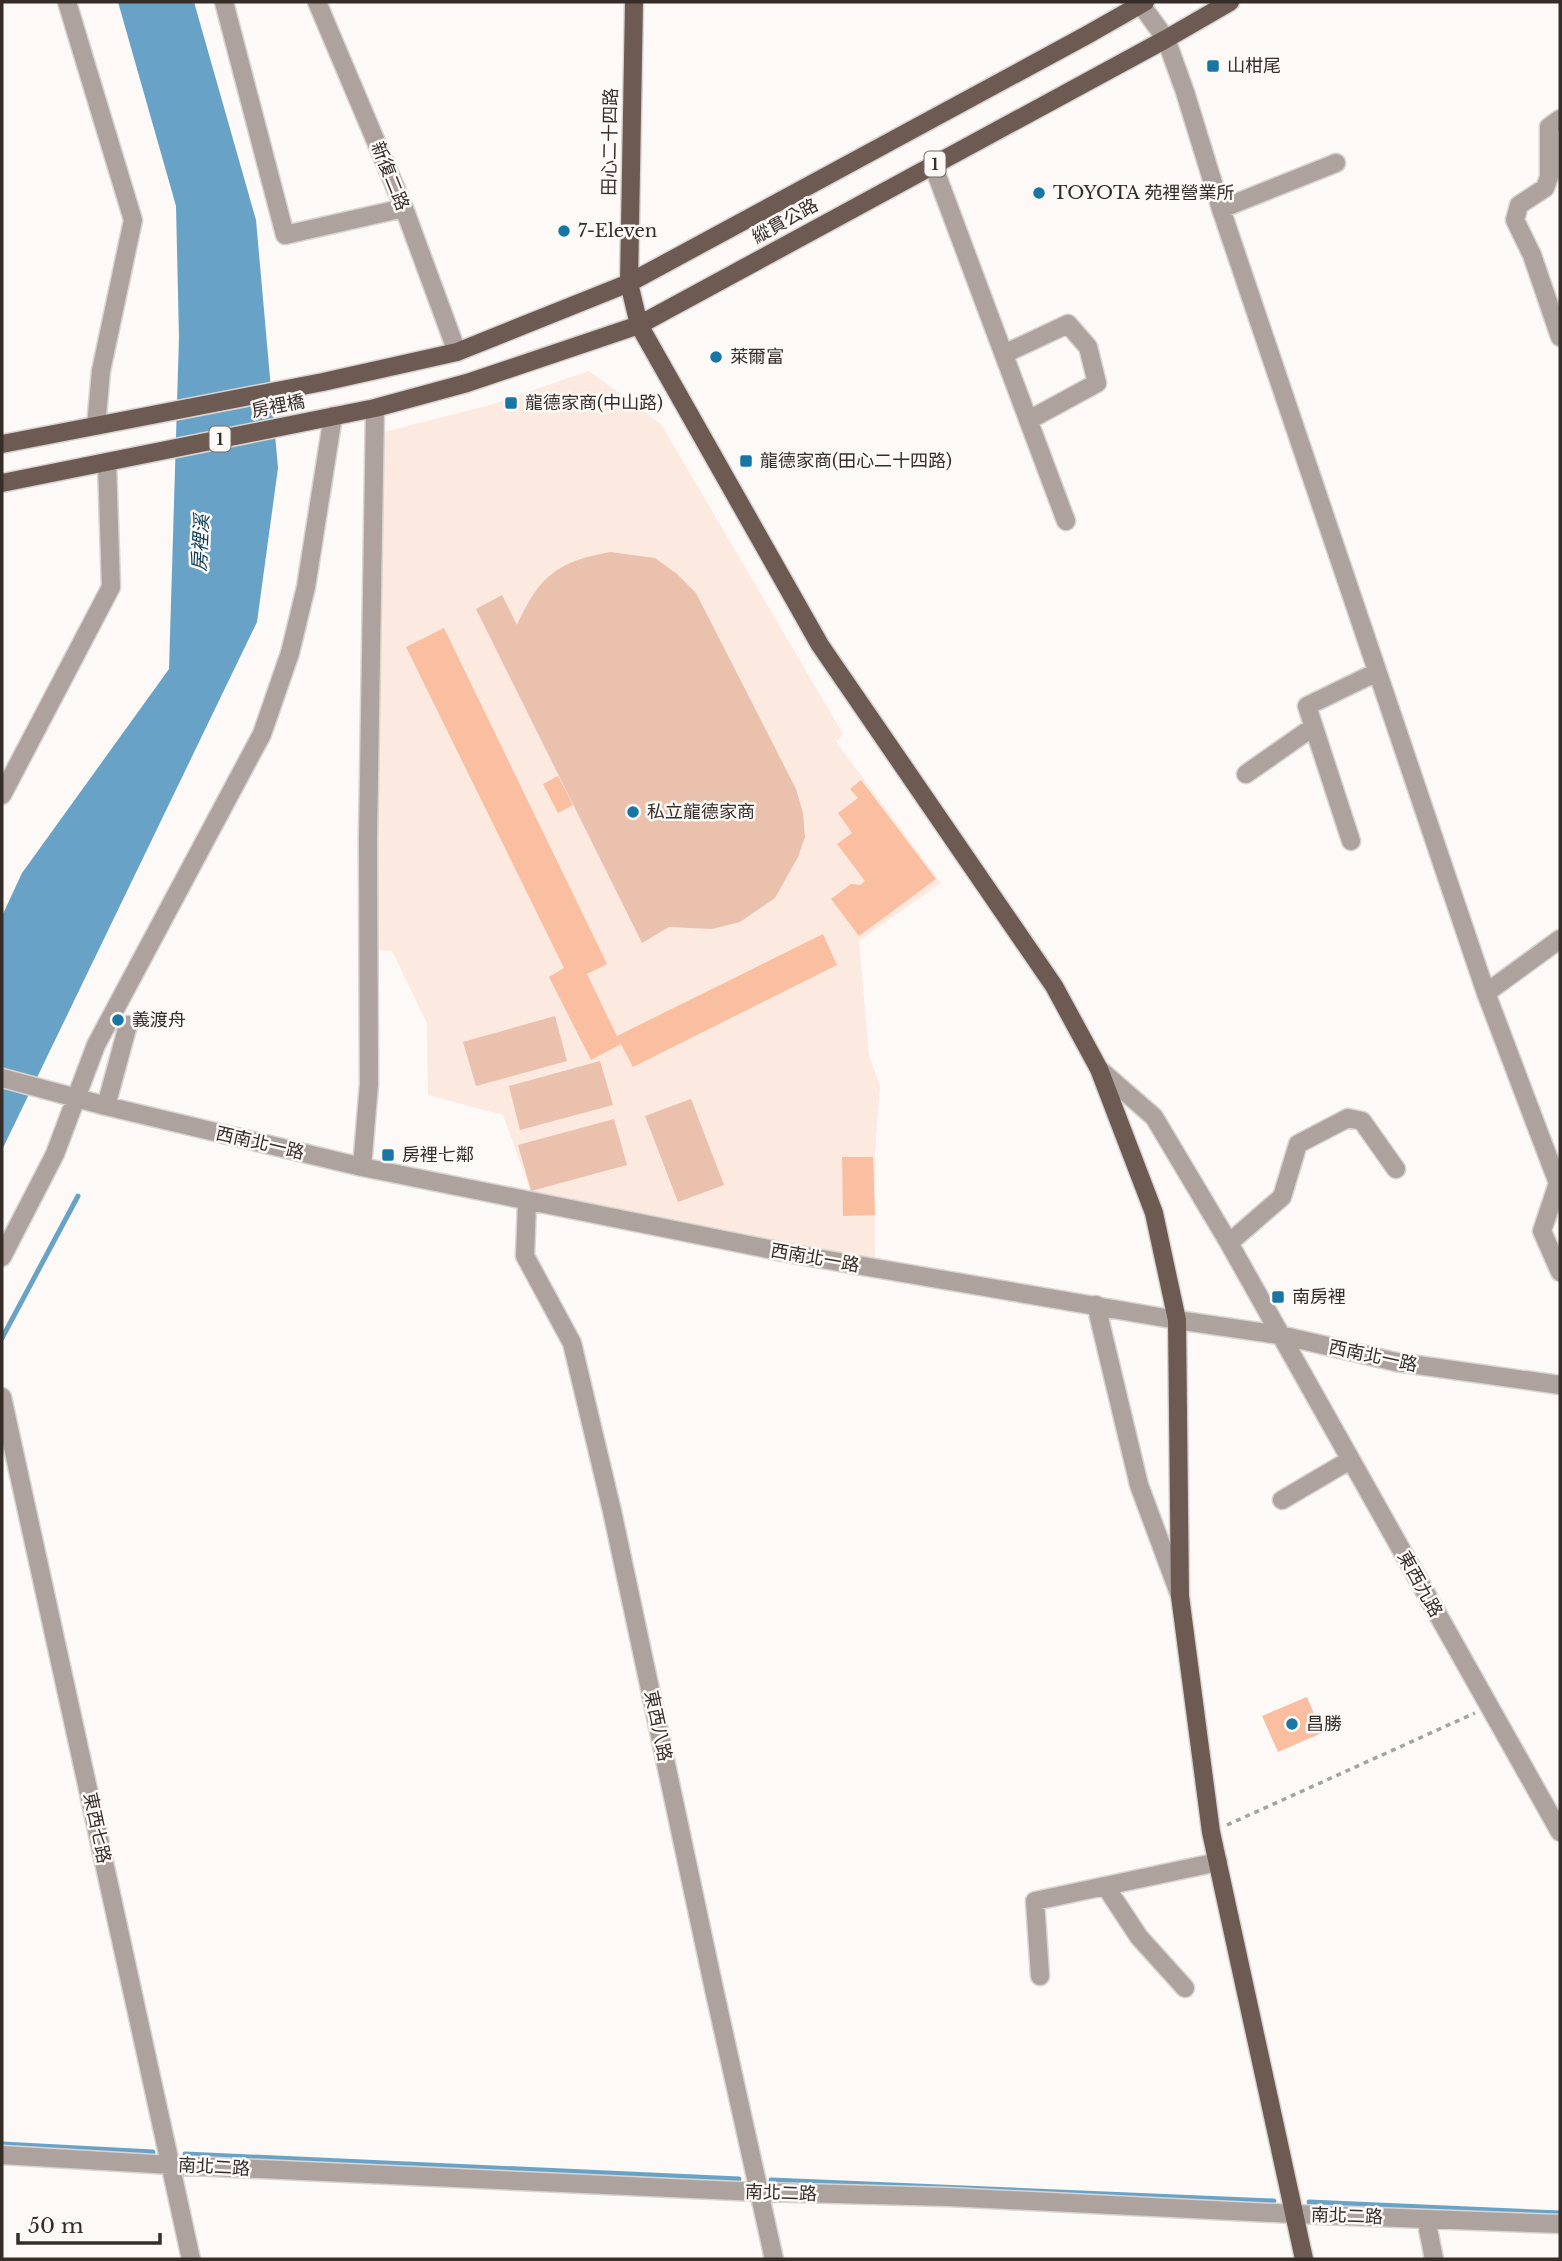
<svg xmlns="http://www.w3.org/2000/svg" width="1562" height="2261" viewBox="0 0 1562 2261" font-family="'Libre Baskerville','Noto Sans TC',serif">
<rect width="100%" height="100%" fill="#fdf9f6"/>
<!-- built -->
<path fill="#fce9e0" d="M589,371L661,424L843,734L836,742L941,883L859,941L869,1055L880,1086L875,1153V1259L781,1243L531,1192L503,1115L428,1095L427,1023L392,951L376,950L384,432L490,405Z"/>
<!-- green -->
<path fill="#eac1ad" d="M610,552L655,558L677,574L696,593L796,789L803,813L805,837L798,857L775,898L740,922L712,929L669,927L642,943L476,609L502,595L517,625C540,576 556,562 610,552Z
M555,1016L567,1061L476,1086L463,1042Z
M600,1061L613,1105L520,1130L509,1086Z
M691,1099L724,1185L678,1202L645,1116Z
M614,1119L627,1165L531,1191L518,1145Z"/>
<!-- water -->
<path fill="#68a3c7" d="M118,2H194L256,220L278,468L257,622L2,1150V916L22,873L169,669L179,337L176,206Z"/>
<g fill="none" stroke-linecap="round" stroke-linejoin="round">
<!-- stream -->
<path stroke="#68a3c7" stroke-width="5" d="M2,1338L78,1196
M2,2144L153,2152
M185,2154L739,2179
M771,2180L1274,2201
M1309,2202L1560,2213"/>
</g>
<!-- building -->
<path fill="#fabea0" d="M444,628L607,964L587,974L617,1036L823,934L837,965L633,1067L621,1044L591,1060L549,977L564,968L406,647Z
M558,776L573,805L558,813L543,784Z
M861,780L936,879L859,936L831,899L851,884L860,885L865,881L837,844L852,833L838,813L858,798L850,789Z
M842,1157H873L875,1215L843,1216Z
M1307,1697L1322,1733L1278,1752L1262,1716Z"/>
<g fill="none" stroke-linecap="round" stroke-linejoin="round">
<defs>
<path id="minor" d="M67,2L133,220L101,371L96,426
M224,2L285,235L404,208
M317,2L404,208L457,352
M1139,2L1166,39L1185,92L1221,209L1486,993L1558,1183L1542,1231L1560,1272
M1560,119L1549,127V177L1545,188L1519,205L1515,220L1532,255L1560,337
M933,165L1066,521
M1221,209L1336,163
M1004,354L1068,324L1088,347L1097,383L1029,420
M1246,774L1313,727
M2,795L111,587L107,462
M1351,841L1307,706L1377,672
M1486,993L1560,939
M1099,1069L1154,1117L1229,1243L1560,1832
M2,1078L106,1106L362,1167L793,1254L1177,1320L1280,1335L1396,1362L1560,1385
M106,1106L128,1025
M362,1167L369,1084L368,839L375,408
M527,1202L525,1256L572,1343L612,1511L714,1989L774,2259
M1229,1243L1282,1197L1298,1144L1348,1118L1362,1121L1396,1169
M2,1257L55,1154L96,1045L262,734L290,653L306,587L333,416
M1096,1305L1139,1485L1179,1593
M2,1397L191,2259
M1282,1500L1350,1460
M1106,1887L1139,1937L1185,1988
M1040,1976L1035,1901L1218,1862
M2,2155L171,2165L758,2192L948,2197L1294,2214L1560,2224
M1426,2219L1434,2259"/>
<path id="major" d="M634,2L629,283L639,325L820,645L1054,986L1099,1069L1154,1213L1177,1320L1180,1596L1211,1832L1304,2259
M2,444L323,382L457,352L629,283L1087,35L1145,2
M2,483L375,408L467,383L639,325L1166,39L1230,2"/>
</defs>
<!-- minor casing -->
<use href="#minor" stroke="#d9d4d1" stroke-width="21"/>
<!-- major casing -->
<use href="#major" stroke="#d9d4d1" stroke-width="21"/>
<!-- path -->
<path stroke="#a8a29f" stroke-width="3.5" stroke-dasharray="5 5" stroke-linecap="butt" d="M1227,1825L1475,1713"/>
<!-- minor -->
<use href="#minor" stroke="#ada29e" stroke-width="18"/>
<!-- major -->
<use href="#major" stroke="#6d5b53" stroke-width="18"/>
</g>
<!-- markers -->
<g fill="#1776a3" stroke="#fdf9f6" stroke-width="2.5">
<rect x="1206" y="59" width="14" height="14" rx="3.5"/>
<circle cx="1039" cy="193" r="7"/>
<circle cx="564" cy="231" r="7"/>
<circle cx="716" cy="357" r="7"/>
<rect x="504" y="396" width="14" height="14" rx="3.5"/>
<rect x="739" y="454" width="14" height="14" rx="3.5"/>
<circle cx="633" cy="812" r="7"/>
<circle cx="118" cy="1020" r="7"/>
<rect x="381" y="1148" width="14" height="14" rx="3.5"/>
<rect x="1271" y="1290" width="14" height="14" rx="3.5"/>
<circle cx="1292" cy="1724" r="7"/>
</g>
<g text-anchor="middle" stroke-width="5" stroke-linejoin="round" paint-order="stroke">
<!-- shield labels -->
<g fill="#fdf9f6" stroke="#726a66" stroke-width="2">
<rect x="924.5" y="151.5" width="21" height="25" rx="5"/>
<rect x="209.5" y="426.5" width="21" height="25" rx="5"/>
</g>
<g font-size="16" font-weight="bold" fill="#362d29">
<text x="935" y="170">1</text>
<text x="220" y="445">1</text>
</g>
<!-- poi labels -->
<g font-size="18" fill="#362d29" stroke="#fdf9f6" text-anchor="start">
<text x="1227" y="72">山柑尾</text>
<text x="1053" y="199">TOYOTA 苑裡營業所</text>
<text x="578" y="237">7-Eleven</text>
<text x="730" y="363">萊爾富</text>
<text x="525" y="409">龍德家商(中山路)</text>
<text x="760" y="467">龍德家商(田心二十四路)</text>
<text x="647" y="818">私立龍德家商</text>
<text x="132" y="1026">義渡舟</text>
<text x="402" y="1161">房裡七鄰</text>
<text x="1292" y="1303">南房裡</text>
<text x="1306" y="1730">昌勝</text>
</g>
<!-- street labels -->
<g font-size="18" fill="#362d29" stroke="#fdf9f6">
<text transform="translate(610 142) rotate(-89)" y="6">田心二十四路</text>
<text transform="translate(390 176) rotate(68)" y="6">新復二路</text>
<text transform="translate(785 221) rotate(-29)" y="6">縱貫公路</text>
<text transform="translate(278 406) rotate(-11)" y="6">房裡橋</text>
<text transform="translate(260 1143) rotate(13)" y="6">西南北一路</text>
<text transform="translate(815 1258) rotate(10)" y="6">西南北一路</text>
<text transform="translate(1373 1356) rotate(12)" y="6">西南北一路</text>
<text transform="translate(1420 1584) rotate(61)" y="6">東西九路</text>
<text transform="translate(658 1726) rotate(78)" y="6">東西八路</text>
<text transform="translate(97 1828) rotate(78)" y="6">東西七路</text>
<text transform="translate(214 2167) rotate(3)" y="6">南北二路</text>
<text transform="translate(781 2193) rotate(2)" y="6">南北二路</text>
<text transform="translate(1347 2216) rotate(2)" y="6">南北二路</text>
</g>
<!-- water labels -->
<g font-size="19" font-style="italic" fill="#0a3d55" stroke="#fdf9f6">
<text transform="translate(200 543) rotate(-87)" y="7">房裡溪</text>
</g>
</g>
<!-- border -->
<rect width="1562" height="2261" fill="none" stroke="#362d29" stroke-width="7"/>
<!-- scale -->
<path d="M18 2233v10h142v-10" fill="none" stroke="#362d29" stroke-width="3.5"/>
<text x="28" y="2233" font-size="21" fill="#362d29" stroke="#fdf9f6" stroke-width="5" paint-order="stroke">50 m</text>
</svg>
